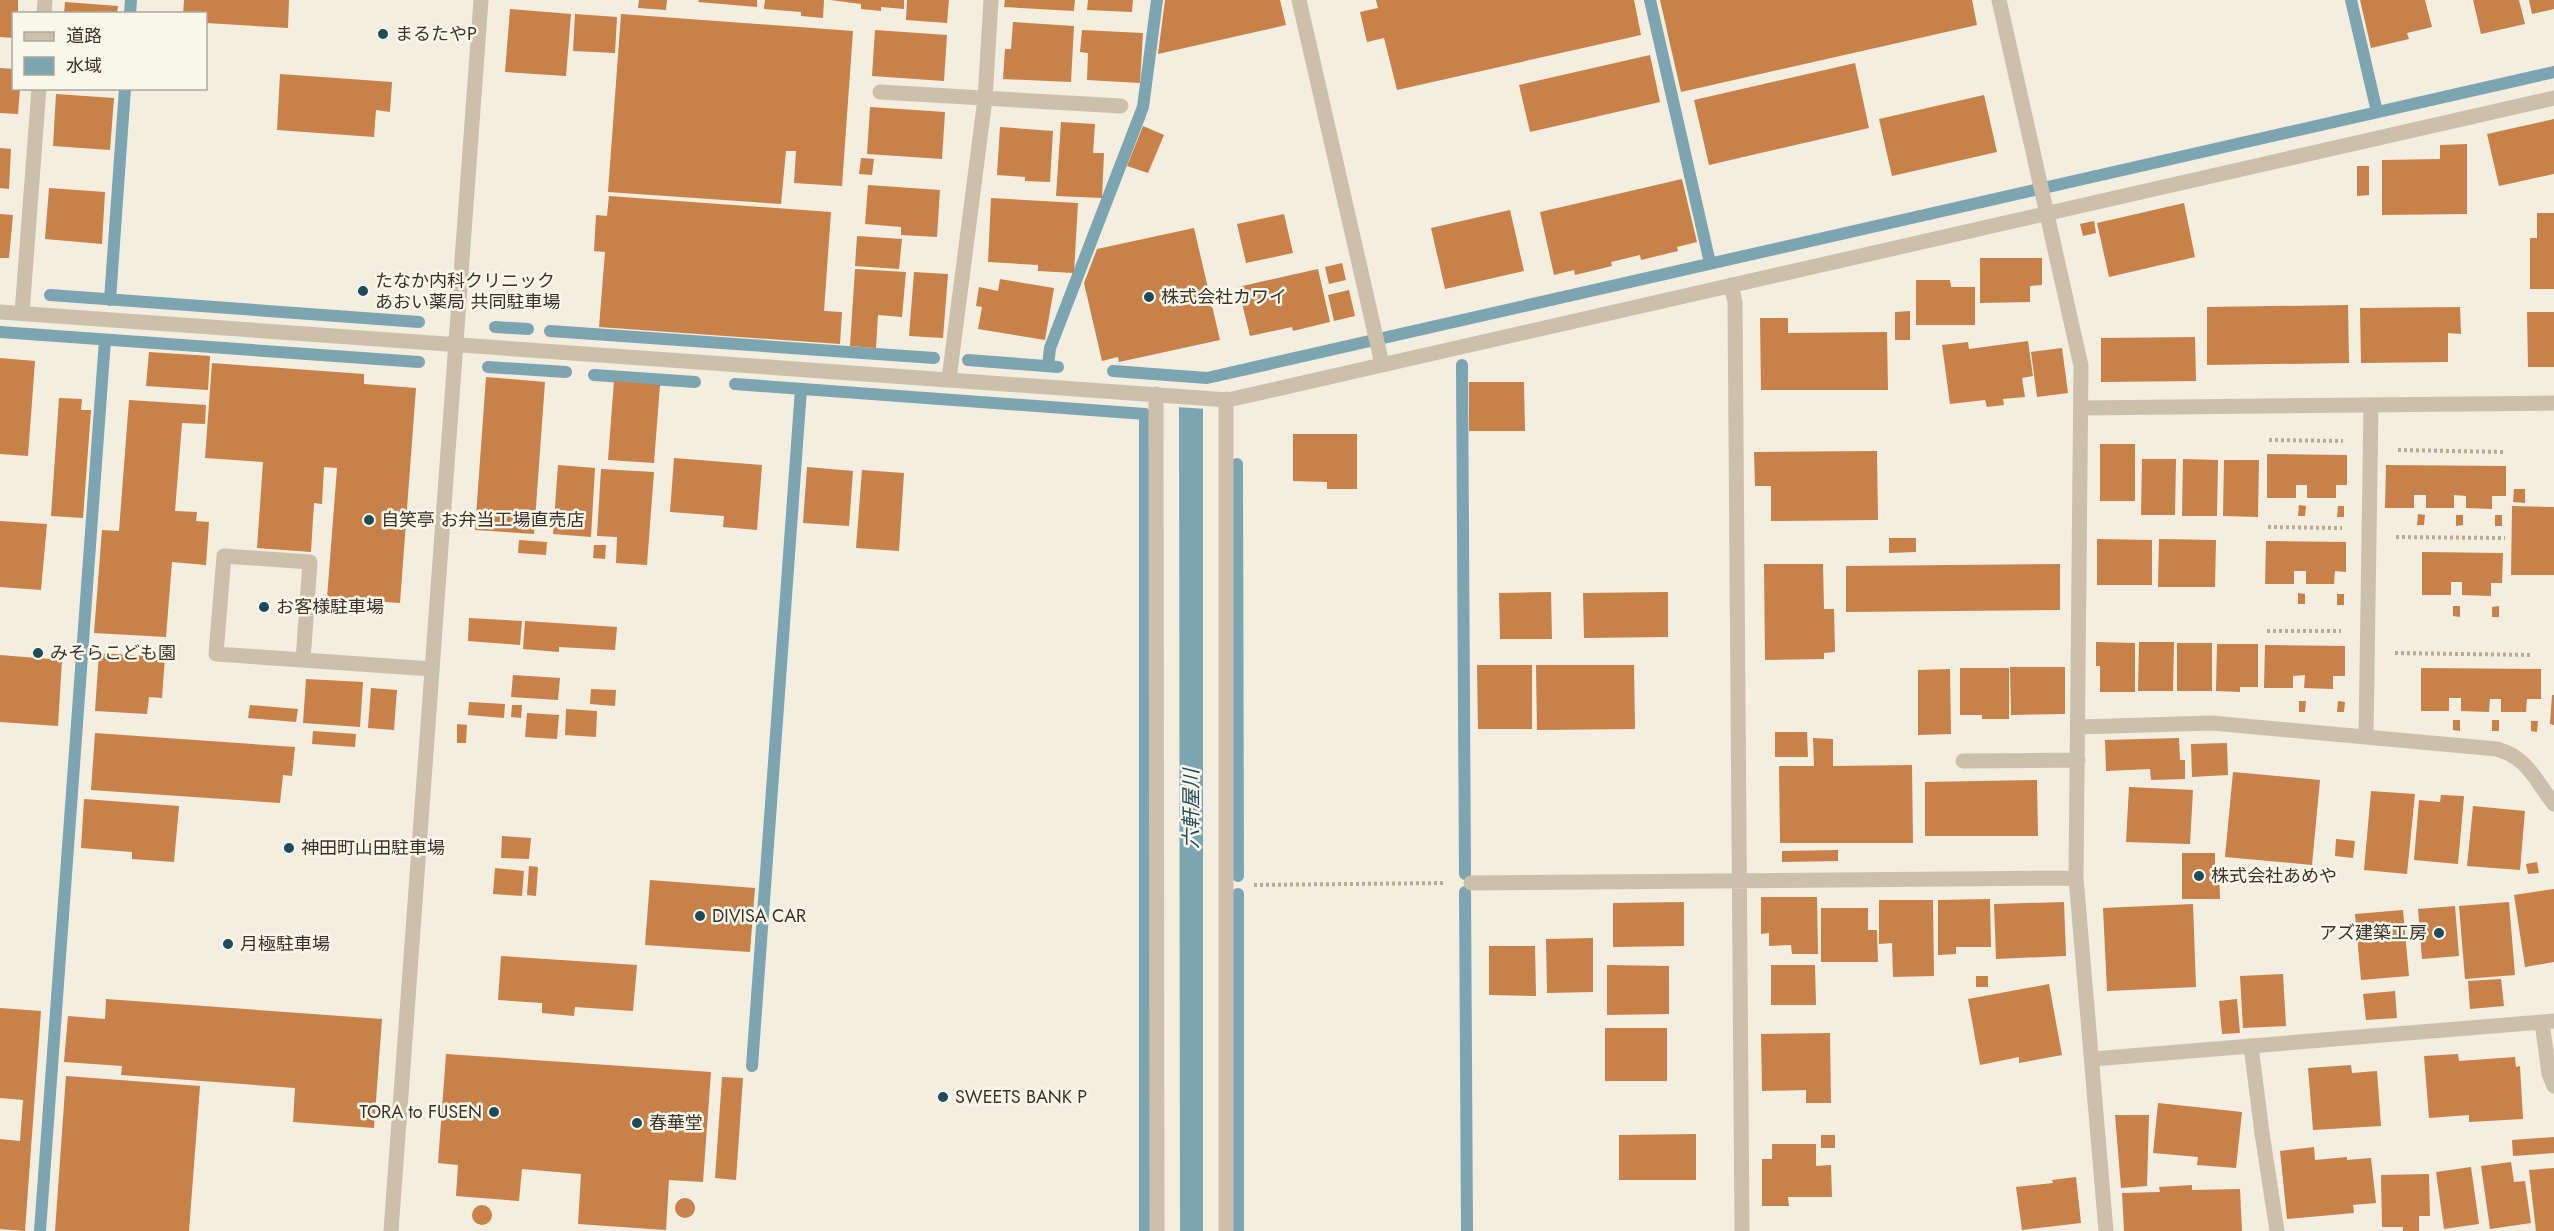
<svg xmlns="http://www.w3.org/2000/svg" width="2554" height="1231" viewBox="0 0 2554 1231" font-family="Jost,'Noto Sans JP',sans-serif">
<rect width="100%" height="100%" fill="#f3eedf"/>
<!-- water -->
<path fill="#7da4b1" d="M1179,387L1203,388V1231H1180Z"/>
<!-- pier -->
<path fill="#f3eedf" d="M1177,385L1205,386L1206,409L1176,407Z"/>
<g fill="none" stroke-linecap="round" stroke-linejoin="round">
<!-- stream -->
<path stroke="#7da4b1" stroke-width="12" d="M1650,0L1710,263
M2351,0L2377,112
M130,14L131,0
M50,295L419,322
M110,300L125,88
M495,327L528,329
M550,331L934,358
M0,332L419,362
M968,360L1058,367
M1462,365L1465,874
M1048,366L1050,348L1143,107L1157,0
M488,367L566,372
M1113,371L1207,378L2554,72
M594,375L695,382
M735,384L1145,414V1231
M1237,464L1238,876
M1465,892L1467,1231
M1238,894V1231
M752,1066L801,389
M40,1231L105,340"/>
</g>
<!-- building -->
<path fill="#c78149" d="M0,0H18V14H14V38L0,37Z
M184,0H289L288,28L206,23V14H183Z
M639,0H667L666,10L638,8Z
M699,0H757V7L698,2Z
M765,0H824L823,18L801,16V12L764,9Z
M830,0H904V9L881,7V11L861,9V4Z
M907,0H949L947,23L906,20Z
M1005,0H1075L1074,11L1004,7Z
M1088,0H1133L1132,12L1087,10Z
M1165,0H1280L1286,25L1158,54Z
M1376,0H1634L1641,35L1397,90L1384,38L1367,42L1360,12L1378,8Z
M1660,0H1972L1977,25L1681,92Z
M2360,0H2425L2432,27L2407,33L2409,39L2371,48Z
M2473,0H2519L2525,24L2481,34Z
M2529,0H2554V9L2532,14Z
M65,2L118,6L117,14H64Z
M510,9L571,14L566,76L505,72Z
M575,14L617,17L615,53L573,51Z
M621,14L853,31L842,186L794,183L796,151H786L781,204L608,192Z
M1013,22L1074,26L1071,82L1003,79L1005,49H1011Z
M875,30L947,35L944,81L872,76Z
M1082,30L1143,33L1140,83L1087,80L1088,53L1080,52Z
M1650,55L1660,102L1530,132L1519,85Z
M1855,63L1869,128L1709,165L1694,100Z
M0,68L14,69V88H20L18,114L0,113Z
M280,74L392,82L390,112L376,110L374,137L277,130Z
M56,94L114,98L110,150L53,146Z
M1984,95L1997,152L1892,176L1879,119Z
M870,107L945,112L942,159L867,154Z
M2554,119V174L2499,186L2487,134Z
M1061,122L1095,124L1093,153H1104L1102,198L1056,196Z
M1143,126L1164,135L1148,173L1127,166Z
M1000,127L1053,131L1050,182L1025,181V177L997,175Z
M2467,144V214L2382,215V160L2440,159V145Z
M0,148L11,149L9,189L0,188Z
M861,158L874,159L872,175L859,174Z
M2357,166H2369V195L2357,196Z
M1682,179L1697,242L1677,247L1678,251L1641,260L1640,255L1611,262L1612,266L1575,275L1574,270L1554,275L1540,212Z
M868,185L940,190L937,237L901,235V227L865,224Z
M49,188L105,192L102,244L45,239Z
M609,196L831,212L824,311L842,312L840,344L599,327L605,252L594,251L596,215L607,216Z
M991,198L1078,203L1074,273L1038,271V265L988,262Z
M2184,203L2195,257L2109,277L2097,223Z
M1510,210L1524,271L1445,289L1431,228Z
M2537,213H2554V289H2530V238H2537Z
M0,214L13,215L9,258H0Z
M1284,214L1293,253L1246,263L1237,224Z
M2094,221L2096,233L2083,236L2080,224Z
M1194,228L1220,340L1119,362L1118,357L1102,361L1084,283L1097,249Z
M857,236L902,239L899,269L855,266Z
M1980,258H2042V285L2030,286V302L1980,303Z
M1342,263L1346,280L1329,284L1325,267Z
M855,269L906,272L902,317L878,315L876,348L850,346Z
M1318,269L1330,322L1293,331L1292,327L1250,336L1238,287Z
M914,272L948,274L943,338L909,336Z
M1000,279L1054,288L1045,340L978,329L982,307L976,306L979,287L998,291Z
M1916,280H1950L1951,287H1975V325H1916Z
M1349,290L1355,316L1334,321L1328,295Z
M2348,305L2349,363L2207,365V307Z
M2460,307L2461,334L2448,333V362L2361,363L2360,308Z
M1910,311V340H1895V312Z
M2527,312H2554V367H2528Z
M1760,318H1788V333L1887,332L1888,390H1761Z
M2195,337L2196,381L2101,382V338Z
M2028,341L2033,376L2022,378L2025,397L2003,399L2004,405L1987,407L1985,400L1950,404L1942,345L1968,342L1969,349Z
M2062,348L2068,393L2037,397L2031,352Z
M149,352L210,356L208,390L146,386Z
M0,358L35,361L28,456L0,454Z
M212,363L364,374V384L416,388L400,603L327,598L337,468L324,467L322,504L314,503L311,552L257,548L263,462L205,458Z
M486,377L545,382L534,534L475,530Z
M614,381L660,385L654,463L608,460Z
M1469,382H1524L1525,431H1469Z
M59,398L82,399L81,410H91L83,518L51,516Z
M129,400L206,405L205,424L182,423L175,511L197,512L196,521L209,522L206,565L172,562L166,637L94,633L102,530L119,531Z
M1293,434H1357V489H1327V482L1293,481Z
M2100,444H2135V501H2100Z
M1877,451L1878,520L1771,521V486H1755L1754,452Z
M2267,454L2347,455V485H2336V498H2307V485H2296V498H2267Z
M674,458L762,465L757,530L723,527L724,516L670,512Z
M2142,459H2176L2175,515H2141Z
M2183,459L2218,460L2217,516H2182Z
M2224,460H2259L2258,517L2223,516Z
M558,465L595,468L591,537L553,534Z
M2386,465L2506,466V496H2492V509L2466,508V496L2454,495V508H2426V495H2414V508H2385Z
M807,467L853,471L849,526L803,523Z
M601,469L654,472L647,565L616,563L617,537L597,536Z
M862,470L904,473L899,551L856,548Z
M2514,489H2525V503L2513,502Z
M2299,505L2306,506L2305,516H2298Z
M2338,506H2344V517H2337Z
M2512,506L2554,507V575H2511Z
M2418,514L2425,515L2424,525H2417Z
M2456,515H2463V525L2456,526Z
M2495,515H2502V526H2495Z
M0,521L47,524L41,590L0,587Z
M1889,538H1916V552L1889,553Z
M2097,539L2152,540V585H2097Z
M2159,539L2216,540L2215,587H2158Z
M519,540L547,542L546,555L518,553Z
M2266,541L2346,542V572L2335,571L2334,584H2306V571H2294V584H2265Z
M594,545H606L605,559L593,558Z
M2422,552L2503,553L2502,583H2491V596L2462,595V582H2451V595H2422Z
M1764,564H1823L1824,609H1834L1835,652L1824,653V659L1765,660Z
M2060,564V610L1846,612V566Z
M1551,592L1552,639H1500L1499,593Z
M1668,592V637L1584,638L1583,593Z
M2298,593L2305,594V604H2298Z
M2337,594H2344V605H2337Z
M2453,606H2460V617L2453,616Z
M2499,606V617H2492V607Z
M469,618L522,621L520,645L468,641Z
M525,621L617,627L615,650L559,647V652L523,649Z
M2096,642L2135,643V692H2100V666H2096Z
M2139,642H2174L2173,691H2138Z
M2177,643H2212V691H2177Z
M2217,644H2258V687H2240V692L2216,691Z
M2265,645L2345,646V676H2333V689L2304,688L2305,675L2293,676V688H2264Z
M99,653L165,657L162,698L149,697L147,714L95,711Z
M0,655L62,660L58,726L0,722Z
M1477,665H1532V729H1478Z
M1536,665H1634L1635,729L1537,730Z
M2010,667H2065V714L2011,715Z
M1960,668H2009V719H1982V715H1960Z
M2421,668L2541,669V699H2527L2526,712H2501V699H2490L2489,712L2461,711V698H2449V711H2421Z
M1950,669L1951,734L1918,735V670Z
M513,675L560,678L558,700L511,697Z
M306,679L363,682L360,727L303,723Z
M371,688L397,690L394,730L368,728Z
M591,689L616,690L615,706L590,704Z
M2552,695H2554V725L2550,724Z
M2299,701H2306L2305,712H2299Z
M2338,701L2345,702L2344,712H2337Z
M469,702L505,704L504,718L468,715Z
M250,705L298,709L296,722L248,718Z
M512,705H522L521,718L511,717Z
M566,709L597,711L596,737L565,735Z
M527,713L559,715L557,739L525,737Z
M2453,720H2460V731L2453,730Z
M2492,720H2499V731H2492Z
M2531,721H2538L2537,732L2531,731Z
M457,724L467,725L466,743H457Z
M313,731L356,734L355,747L312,744Z
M1775,732H1807L1808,757H1775Z
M95,733L295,747L292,776L283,775L280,803L91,790Z
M1813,738L1833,739V766L1912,765L1913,843H1780L1779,766H1814Z
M2179,738L2180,760H2185V779L2151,780L2150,769L2106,771L2105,740Z
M2227,743L2228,775L2192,777L2191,744Z
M2233,772L2320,780L2312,865L2225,857Z
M2037,780L2038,836H1925V782Z
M2129,787L2193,790L2190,844L2126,842Z
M2371,791L2415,794L2407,874L2364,870Z
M2441,795L2464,796L2458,864L2414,860L2419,800L2440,802Z
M84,799L179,806L174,862L132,859V852L81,848Z
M2473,806L2525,811L2520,870L2467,866Z
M502,836L531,838L529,859L501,858Z
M2336,839L2355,841L2353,858L2335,856Z
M1838,850V861L1782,862V851Z
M2182,853H2215V870H2219L2220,899H2182Z
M2537,862L2539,873L2528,874L2526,864Z
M529,866L538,867L536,896L527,895Z
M495,868L524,871L522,896L493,894Z
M650,880L755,888L750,952L645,945Z
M2554,889V962L2525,967L2514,895Z
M1761,897H1817L1818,954H1792L1791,945L1769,946V933L1761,934Z
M1990,899L1991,947H1956V954L1938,955V900Z
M1879,900H1933L1934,976L1893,977L1892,943L1879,944Z
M1684,902V946L1613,947V903Z
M2064,902L2066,956L1996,959L1994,904Z
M2509,902L2515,975L2465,979L2459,906Z
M2193,904L2196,987L2107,991L2103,908Z
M2455,906L2459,956L2422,959L2418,909Z
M1821,908H1868V930H1877L1878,962H1821Z
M2403,910L2409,976L2361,980L2355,914Z
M1593,938V992L1547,993L1546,939Z
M1489,946H1535L1536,996L1489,995Z
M501,956L637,965L633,1011L575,1007L574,1016L542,1013V1003L498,1000Z
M1607,965L1669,966V1014L1607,1015Z
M1771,965H1815L1816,1005H1771Z
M2283,974L2286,1026L2243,1028L2240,976Z
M1976,976H1988V987H1976Z
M2501,979L2504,1006L2470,1009L2468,981Z
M2049,984L2062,1055L2019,1063V1057L1980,1065L1968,999Z
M2395,991L2397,1018L2366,1020L2363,994Z
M106,999L382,1019L374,1128L293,1122L295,1088L121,1075L122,1066L64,1062L68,1016L105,1019Z
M2237,999L2240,1033L2222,1034L2219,1001Z
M0,1008L41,1011L25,1231L0,1229V1139L20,1141L23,1100L0,1098Z
M1605,1028H1667V1081H1605Z
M1830,1033L1831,1103H1806V1090L1762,1091L1761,1034Z
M446,1054L711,1072L703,1182L669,1180L666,1230L578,1224L581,1174L522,1169L519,1201L456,1196L458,1165L438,1163Z
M2458,1054L2459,1061L2515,1057L2516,1067L2520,1066L2523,1119L2469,1122V1115L2429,1118L2424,1056Z
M2351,1065L2352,1073L2377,1071L2381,1126L2313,1130L2308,1068Z
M66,1076L200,1086L189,1231H55Z
M722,1077L743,1078L736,1180L715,1178Z
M2158,1103L2242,1112L2236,1168L2197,1165L2198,1157L2153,1153Z
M2115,1115H2149L2147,1186L2121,1188Z
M1696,1134V1180H1619V1135Z
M1821,1135H1835V1148H1821Z
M2554,1137V1153L2513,1156L2512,1140Z
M1772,1144H1816V1166L1831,1165L1832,1197H1788L1789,1206H1762V1159H1772Z
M2314,1147L2315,1160L2347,1157V1160L2371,1158L2376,1203L2353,1205L2354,1213L2287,1219L2280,1151Z
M2511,1162L2514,1182L2525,1181L2531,1223L2490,1229L2481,1166Z
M2471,1167L2479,1224L2444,1229L2436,1172Z
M2554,1168V1231H2536L2529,1170Z
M2429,1174L2430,1216H2419V1231H2403V1227H2382L2381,1175Z
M2076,1177L2081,1223L2022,1230L2016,1187L2053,1183L2052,1180Z
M2192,1185V1190L2240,1189L2242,1231H2124L2122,1193L2160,1192L2159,1187Z
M675 1208a10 10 0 1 1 20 0a10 10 0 1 1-20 0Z
M472 1215a10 10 0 1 1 20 0a10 10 0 1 1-20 0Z"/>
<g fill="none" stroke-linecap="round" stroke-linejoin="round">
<!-- path -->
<path stroke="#b8ab94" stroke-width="4" stroke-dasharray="3 3" stroke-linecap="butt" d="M2269,440L2343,441
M2398,450L2506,452
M2268,527L2342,528
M2396,537L2505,538
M2267,631H2341
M2395,653L2532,655
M1254,885L1444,883"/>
<!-- service -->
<path stroke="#ccc0aa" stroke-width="15" d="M303,660L310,562L224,556L216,654L432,669
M2251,1046L2262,1133"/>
<!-- minor -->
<path stroke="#ccc0aa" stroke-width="15" d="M1299,0L1382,364
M1999,0L2081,366L2076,878L2106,1231
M44,14L45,0
M880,92L1121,106
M1731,285L1735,302L1742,1231
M0,312L1228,400L2554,98
M22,313L39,88
M949,379L985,99L991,0
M1156,394L1157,1231
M1226,399V1231
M2082,408L2554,403
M2078,727L2212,723L2497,749C2528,758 2535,780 2554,804
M2366,737L2371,405
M1963,761L2078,760
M1471,883L2076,878
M2542,1022L2549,1074L2554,1086
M2093,1059L2554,1021
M2262,1133L2277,1231"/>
<!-- tertiary -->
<path stroke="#ccc0aa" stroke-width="15" d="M391,1231L481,0"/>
</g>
<!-- markers -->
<g fill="#1e4b5b" stroke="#faf7eb" stroke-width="2">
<circle cx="383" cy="34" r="6"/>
<circle cx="363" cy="291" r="6"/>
<circle cx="1149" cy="297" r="6"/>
<circle cx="369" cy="520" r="6"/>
<circle cx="264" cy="607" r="6"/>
<circle cx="38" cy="653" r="6"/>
<circle cx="289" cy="848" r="6"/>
<circle cx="2199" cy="876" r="6"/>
<circle cx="700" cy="916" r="6"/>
<circle cx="2439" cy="933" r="6"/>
<circle cx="228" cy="944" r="6"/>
<circle cx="943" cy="1097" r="6"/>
<circle cx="494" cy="1112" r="6"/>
<circle cx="637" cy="1123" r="6"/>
</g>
<g text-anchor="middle" stroke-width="5" stroke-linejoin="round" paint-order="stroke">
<!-- poi labels -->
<g font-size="18" fill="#39322a" stroke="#faf7eb" text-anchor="start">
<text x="395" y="40">まるたやP</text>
<text x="375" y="287">たなか内科クリニック<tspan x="375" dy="21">あおい薬局 共同駐車場</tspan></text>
<text x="1161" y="303">株式会社カワイ</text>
<text x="381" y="526">自笑亭 お弁当工場直売店</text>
<text x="276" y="613">お客様駐車場</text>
<text x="50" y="659">みそらこども園</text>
<text x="301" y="854">神田町山田駐車場</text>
<text x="2211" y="882">株式会社あめや</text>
<text x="712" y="922">DIVISA CAR</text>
<text x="2427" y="939" text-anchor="end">アズ建築工房</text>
<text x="240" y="950">月極駐車場</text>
<text x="955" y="1103">SWEETS BANK P</text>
<text x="482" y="1118" text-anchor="end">TORA to FUSEN</text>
<text x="649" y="1129">春華堂</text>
</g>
<!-- water labels -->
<g font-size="20" font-style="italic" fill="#1e4b5b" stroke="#faf7eb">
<text transform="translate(1191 809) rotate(-90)" y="7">六軒屋川</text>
</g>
</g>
<!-- legend -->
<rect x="12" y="12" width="195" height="78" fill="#faf7eb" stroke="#ada89e" stroke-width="1.5"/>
<rect x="24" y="32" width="30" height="9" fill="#ccc0aa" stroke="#ada89e" stroke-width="1.5"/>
<text x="66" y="42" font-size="18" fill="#39322a">道路</text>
<rect x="24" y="57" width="30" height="18" fill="#7da4b1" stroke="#ada89e" stroke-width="1.5"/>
<text x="66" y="72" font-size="18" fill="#39322a">水域</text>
</svg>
